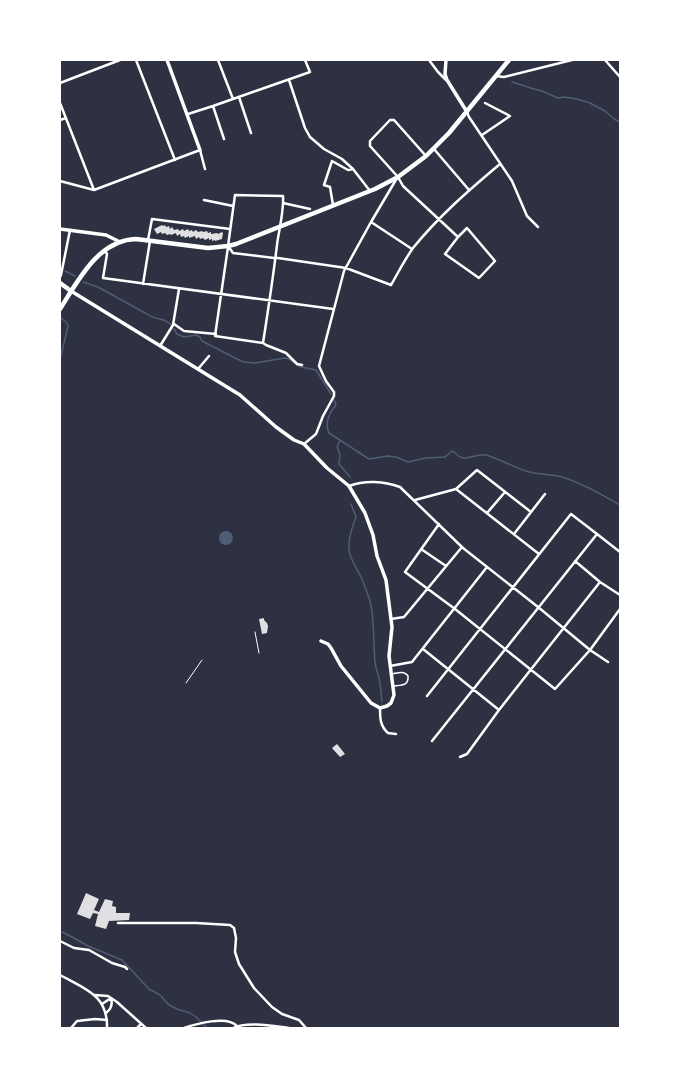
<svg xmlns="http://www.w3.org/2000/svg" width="680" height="1088" viewBox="0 0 680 1088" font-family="Georgia,serif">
<rect width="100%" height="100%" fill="#2d3142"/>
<!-- water -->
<path fill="#4f5d75" d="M219 538a7 7 0 1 1 14 0a7 7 0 1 1-14 0Z"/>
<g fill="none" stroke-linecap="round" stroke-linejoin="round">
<!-- stream -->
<path stroke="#4f5d75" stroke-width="1.5" d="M512,82L534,89L542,91L558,98L564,97L577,99L590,103L605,111L614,119L620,122
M65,271L75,276
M83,282L98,287L147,314C154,320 165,317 171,325
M174,329L177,334L184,337L196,335L200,337L202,341L237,359L244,362L255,363L285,358L289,359L294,362
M60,360L68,326L67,323L61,318
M297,365L301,367L316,370L331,394
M334,400L336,405C329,413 324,422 329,433L369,459L388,456L396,457L408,462L426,458L445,457L452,451C456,453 458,457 463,458C471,459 478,453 486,455C500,459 513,467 526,471C538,475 551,474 562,477C583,483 602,495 620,505
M340,440L337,447L340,455L339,464L350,477
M351,504L356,517C352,527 348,539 349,550C350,559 356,567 360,575C364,583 367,592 370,601C375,621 373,642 375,662C376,670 379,676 380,683C381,689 381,696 382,702
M60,931L74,938L88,946L122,960L149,989L160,995L169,1005L177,1009L190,1013L196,1017L205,1026L208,1028"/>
</g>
<!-- building -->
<path fill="#e0e0e3" d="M162,225L163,226L165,225L166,227L169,226L170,229L172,227L174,230L178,229L179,231L183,229L184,231L188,229L189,231L192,230L193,232L196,230L198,232L202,231L203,232L207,231L208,233L211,232V234L217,233L218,234L222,232L223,233L222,239L215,241V240L212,241V239L209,240V238L205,240L203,238L200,239L199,237L196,239L195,236L189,238V236L185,238L184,236L181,237L180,234L177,236L176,233L171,235L170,234L167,235L165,233L162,234L161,232L157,234L154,229Z
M264,618V620L267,623L268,626L267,633L262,634L259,619Z
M337,744L345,754L340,757L332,748Z
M86,893L99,899L94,910L99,912L105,899L113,901L112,906L116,907V913H130L129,920L109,921L106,929L95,926L98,914L93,913L90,919L77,914Z"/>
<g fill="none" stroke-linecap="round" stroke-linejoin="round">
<!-- path -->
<path stroke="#fff" stroke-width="1" d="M255,632L259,653
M186,683L202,660"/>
<!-- service -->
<path stroke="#fff" stroke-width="1.5" d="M391,674C398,673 404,670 408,676C409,686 401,685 393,686"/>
<!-- minor -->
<path stroke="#fff" stroke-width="2.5" d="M136,60L175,160
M218,60L233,99
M429,60L438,72L446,80
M605,60L620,77
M496,76L504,77L572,60
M289,80L305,128L310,137L324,149L342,159L353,169L370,191
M60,83L120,60
M239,97L251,133
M60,103L94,190L60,181
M213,106L224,139
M467,112L469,117L512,181L527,216L538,227
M188,114L213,106L310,72L305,60
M60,120L66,118
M482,135L510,116L485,103
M434,149L469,190
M426,156L394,120H390L370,141V146L398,177L403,186L458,237L445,254L479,278L495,261L467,228L458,237
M94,190L200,150L205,169
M204,200L233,206
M283,203L310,209
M333,205L330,187L324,185L332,161L348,170L353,169
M371,222L412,249
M148,240L152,219L230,229
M228,247L215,336L263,343C268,311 273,278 277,245C279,229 284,212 283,196L235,195L228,246L233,253L274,258H278L346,268L391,285C398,273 405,259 413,248C439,216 469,190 500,164
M105,251L107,254L103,278L333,309
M60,277L61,275L70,230
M143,284L150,241
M174,324L184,331L216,334
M263,343L266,345L286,353L297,364L302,365
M160,346L173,325L179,289
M198,369L209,356
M304,444L316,434L323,416L334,396V392L326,381L319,366L344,271L371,222L397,178
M349,486C365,480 384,481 400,487L463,548L538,607L590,650L608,662
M456,489L477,470L531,512
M415,500L456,489L539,554
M487,513L505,492
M439,524L405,572L455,609L555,689L590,650L620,609
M514,534L545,494
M597,534L620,552
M421,549L446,566
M575,561L600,582L620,595
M391,619L404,617L462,547
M423,649L499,710
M390,666L412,662L487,567
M427,696L571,514L597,534L432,741
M380,708C380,718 380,726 388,733L396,734
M460,757L467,754L499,710L600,582
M118,923H196L230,925L234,928L236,938L235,952L239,964L254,988L272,1007L282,1014L299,1020L306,1028
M60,941L74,948L89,950L112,963L125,967L127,969
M60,975C85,989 108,995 107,1028
M95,995L108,996L117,1002L146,1028
M102,1004L111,998
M106,1013C111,1009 113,1005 111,999
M71,1028L77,1021L95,1019L107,1020
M137,1028L141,1024
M184,1028C196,1024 227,1015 237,1026
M233,1028C247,1021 273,1026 289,1028"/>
<!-- tertiary -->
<path stroke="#fff" stroke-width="3.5" d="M167,60L200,150
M446,60L445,74L447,80L467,112
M60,229L106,235L120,242
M71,291L240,395L276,427L294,440L304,444L327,468L349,486L365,513L373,535L377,556L386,580L392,627L389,656L394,695L391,703L387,706L380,708L371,703L341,666L331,648L328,644L321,641"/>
<!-- primary -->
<path stroke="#fff" stroke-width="4.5" d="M60,283L71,291
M60,309C78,281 98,240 136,239L208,248L228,246L236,244L375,189L398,177L426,156L449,133L509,60"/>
</g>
<!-- border -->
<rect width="680" height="1088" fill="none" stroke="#ffffff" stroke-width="122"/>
</svg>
